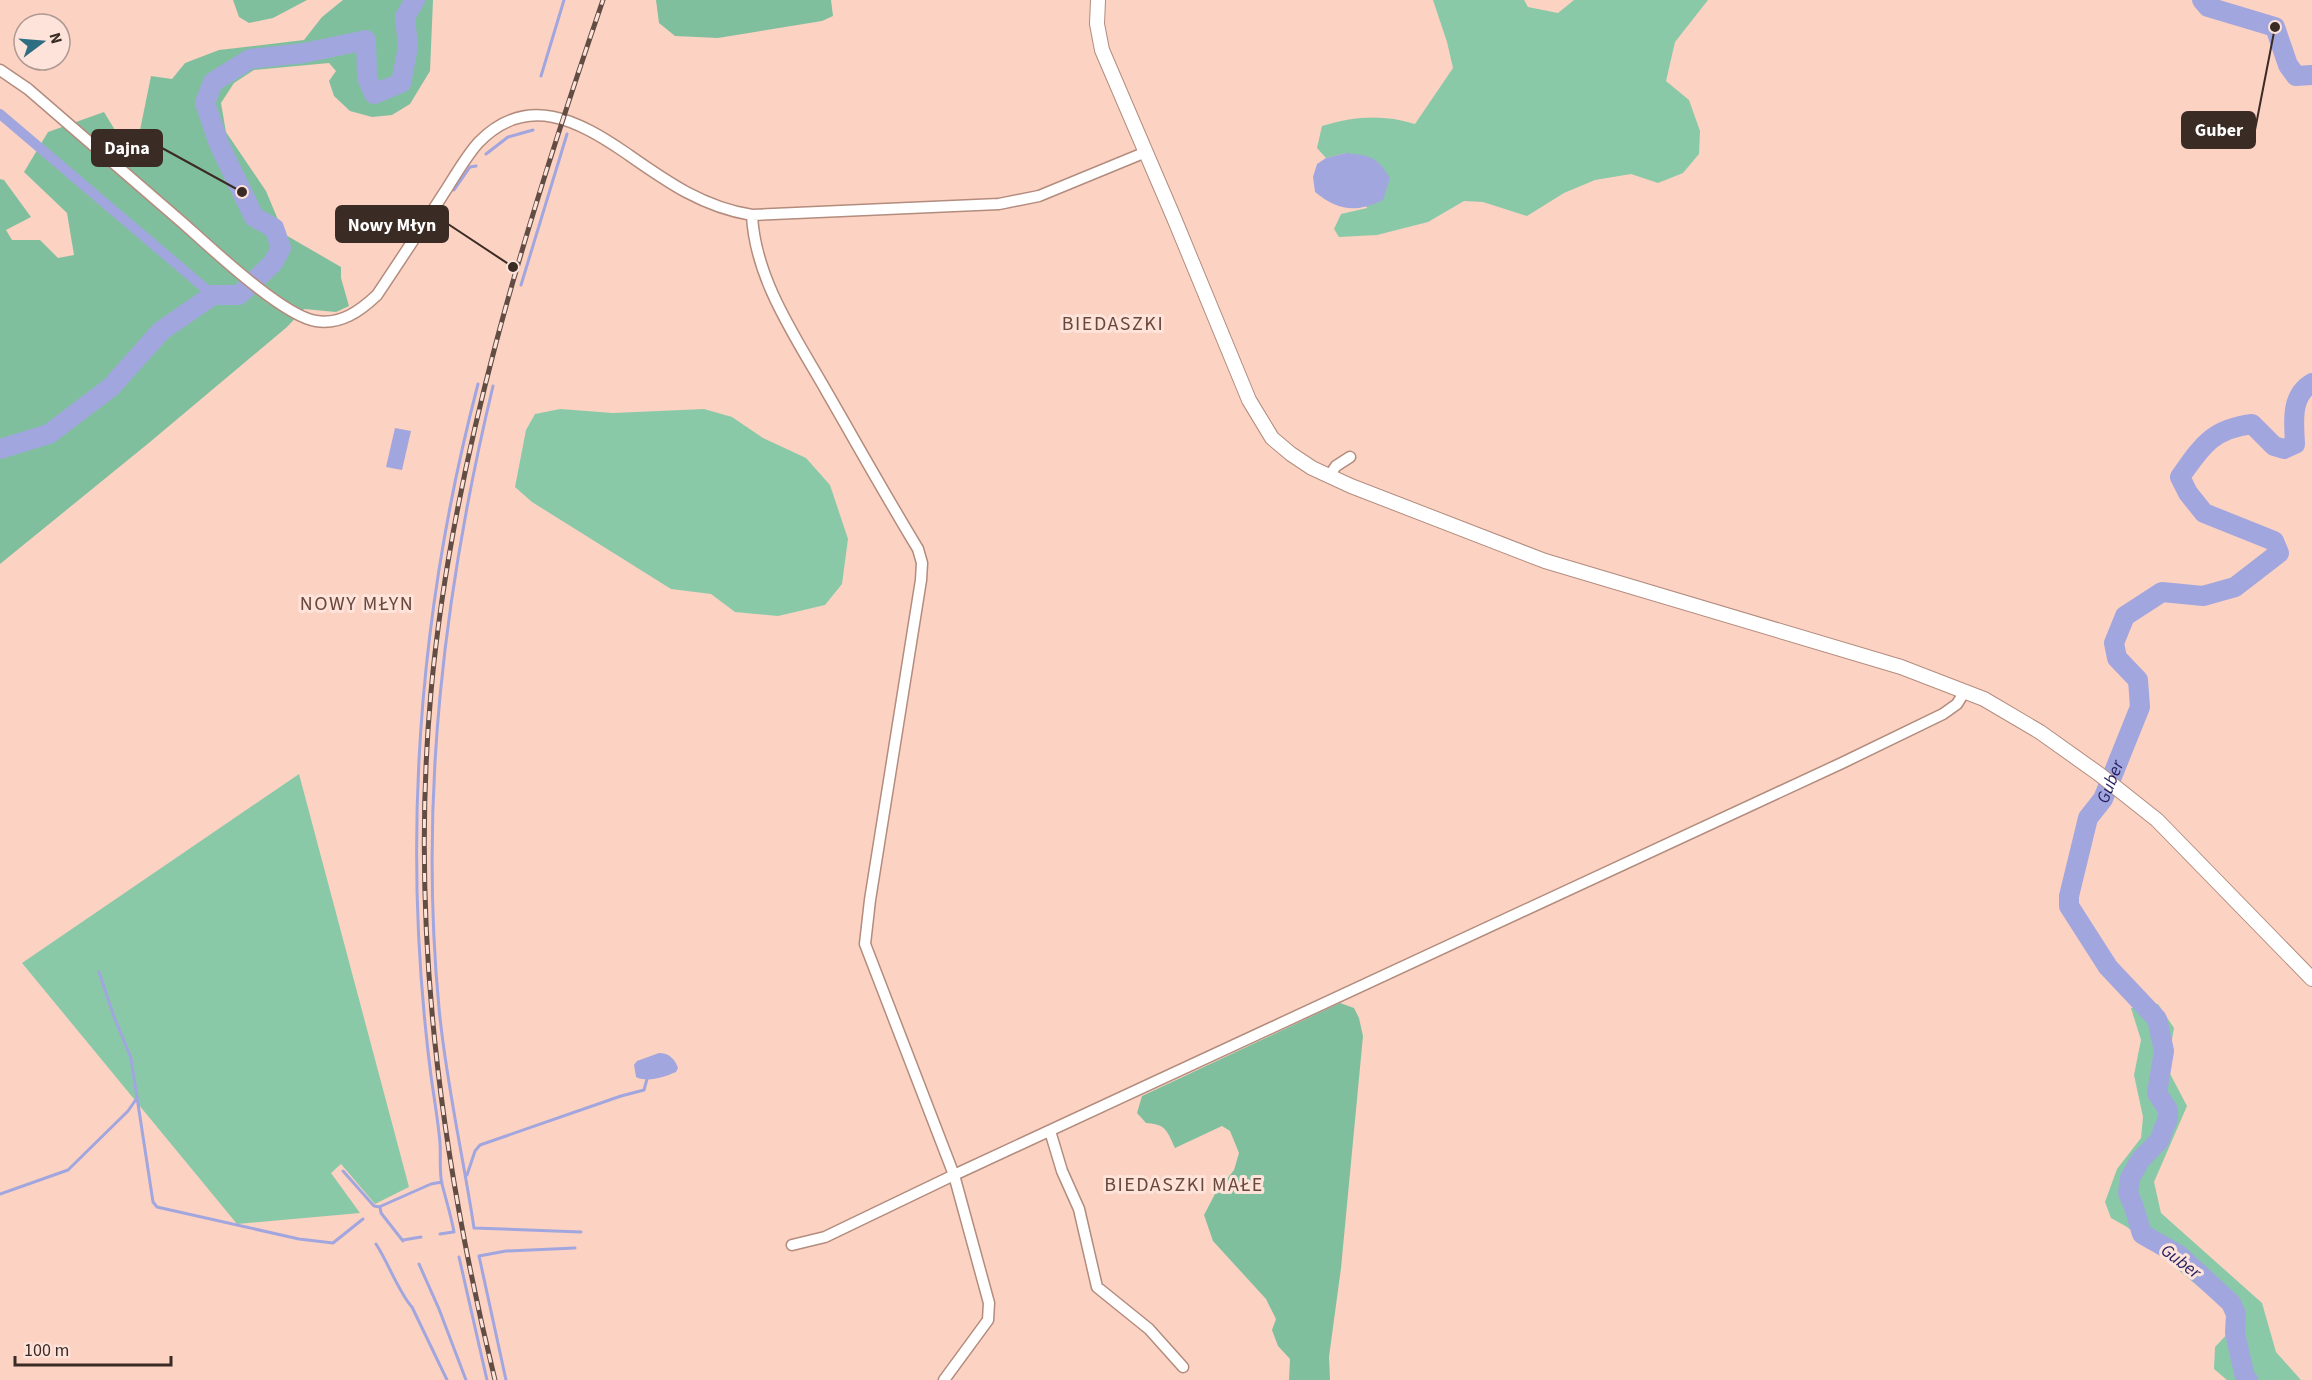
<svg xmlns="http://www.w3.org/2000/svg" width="2312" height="1380" viewBox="0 0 2312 1380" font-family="'Source Sans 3',sans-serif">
<rect width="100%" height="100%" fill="#fcd2c3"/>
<!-- green -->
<path fill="#8ac9a8" d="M1433,0H1524L1528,7L1558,13L1574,0H1708L1675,42L1666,81L1689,100L1700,131L1699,154L1683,173L1658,183L1631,174L1595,180L1564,193L1527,216L1483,202L1464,201L1428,222L1377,235L1339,237L1334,229L1341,214L1367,208L1346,153L1326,158L1317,148L1322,126C1353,116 1384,114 1415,124L1453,68L1447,42Z
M560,409L613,413L704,409L732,417L763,438L806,458L830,485L848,539L842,584L825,605L778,616L735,612L711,594L671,589L532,502L515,487L526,430L535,414Z
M299,774L409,1187L375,1204L341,1164L331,1173L360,1213L237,1224L22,963Z
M2158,1004L2174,1028L2167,1068L2187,1106L2154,1182L2161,1213L2262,1303L2276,1352L2301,1380H2227L2214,1369L2215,1347L2231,1330L2224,1308L2127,1227L2111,1218L2105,1202L2117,1169L2141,1138L2143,1117L2134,1075L2141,1040L2131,1008Z"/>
<!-- forest -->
<path fill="#80bf9e" d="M233,0H307L273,18L249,23L239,17Z
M343,0H433L430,71L410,104L392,115L372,117L350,111L334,96L329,81L336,71L329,63L254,70L234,83L221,103L226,132L266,191L284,234L341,267V278L349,306L336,312L304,309L287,327L150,442L0,564V179L4,180L31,217L6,230L12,240H40L58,258L74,255L67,213L24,172L48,132L104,112L121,140L139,135L151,76L172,79L185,63L219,50L304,40L322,17Z
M656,0H831L833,16L822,21L718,38L675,36L659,23Z
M1340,1003L1354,1008L1359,1018L1363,1036L1341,1268L1329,1357L1330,1380H1289L1290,1359L1278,1346L1272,1330L1276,1319L1266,1299L1213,1241L1204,1215L1215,1194L1234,1170L1239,1153L1230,1131L1222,1126L1175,1148C1167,1131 1166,1124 1146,1123L1137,1113L1142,1096Z"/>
<!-- water -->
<path fill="#a2a6de" d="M1346,153C1372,156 1376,156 1390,178L1383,200C1357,213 1338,211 1315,192L1313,177L1317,164L1326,158Z
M395,428L411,431L402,470L386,467Z
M659,1053C669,1053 675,1059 678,1068L676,1072C664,1077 648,1083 636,1077L634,1065L637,1061Z"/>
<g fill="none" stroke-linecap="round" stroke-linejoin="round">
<!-- stream -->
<path stroke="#a2a6de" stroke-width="3" d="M541,76L564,0
M486,154L508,137L533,130
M454,190L470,167L476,166
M521,285L567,134
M99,972L113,1014L131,1058L153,1202L157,1207L299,1239L333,1243L363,1219
M343,1171L374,1206L380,1207L381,1213L403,1241
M467,1175L475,1151L480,1145L621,1096L644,1090L647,1079
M0,1194L68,1170L128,1111L137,1098
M379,1207L431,1184L442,1182
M474,1228C463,1155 446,1083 439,1008C419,798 444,591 493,386
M474,1228L581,1232
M454,1232C451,1215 446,1200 442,1184C439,1171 441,1156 440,1143C438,1120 434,1098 431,1076C401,843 419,610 478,384
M440,1234L453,1232
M403,1240L421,1237
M376,1244C388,1262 399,1293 412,1307L447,1380
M479,1256L506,1380
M479,1256L506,1251L575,1248
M459,1257L487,1380
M419,1264L439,1309L466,1380"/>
<!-- canal -->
<path stroke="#a2a6de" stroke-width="10" d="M0,114L213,295"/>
<!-- river -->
<g stroke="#a2a6de" stroke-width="20">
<path d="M2202,0L2208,7L2275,27L2288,65L2296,76L2312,75"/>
<path d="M0,449L49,434L111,387L161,331L213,295H239L273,263L281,248L274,228L254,217L219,144L205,103L213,82L250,59L304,53L366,40L367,77L374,94L401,83L408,47L405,17L415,0"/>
<path id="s1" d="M2248,1380L2245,1377L2235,1333L2236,1314L2231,1303L2179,1255L2142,1234L2134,1207L2128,1193L2130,1178L2141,1159L2159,1141L2168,1118V1110L2157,1093L2164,1051L2157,1019L2108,967L2069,906V896L2088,818L2103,799L2140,707L2138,680L2117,658L2114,643L2125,616L2162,592L2203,596L2235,587L2279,553L2274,541L2204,513L2188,493L2180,477C2202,446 2212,429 2252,424L2274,446L2284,449L2295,444C2294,422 2290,396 2312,383"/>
</g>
<defs>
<path id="street" d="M0,70L28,89C80,134 132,179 184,224C212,249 283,316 316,321C341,325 360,311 377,295C399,262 421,229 442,196C454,178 464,159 478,143C527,92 579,121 626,153C666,181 702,207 752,215L999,204L1039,196L1146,152
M752,215C755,280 797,339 828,394C858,446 887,498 918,549L922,563L921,580L870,900L865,944L954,1175L1842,763L1943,714L1957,704L1965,691
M1329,476L1336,466L1350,457
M1050,1131L1062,1171L1079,1209L1097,1287L1149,1329L1183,1367
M792,1245L825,1237L954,1175L989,1303L988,1320L944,1380"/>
<path id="secondary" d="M1098,0L1097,24L1102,50L1174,218L1249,400L1272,438L1291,454L1312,468L1351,486L1545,561L1901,667L1984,699L2040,732L2099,774L2157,820L2312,979"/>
</defs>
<!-- street casing -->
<use href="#street" stroke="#b38c7e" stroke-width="13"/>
<!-- secondary casing -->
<use href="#secondary" stroke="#b38c7e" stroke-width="16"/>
<!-- street -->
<use href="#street" stroke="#fff" stroke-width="10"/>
<!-- secondary -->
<use href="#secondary" stroke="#fff" stroke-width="14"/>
<defs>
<path id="rail" d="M495,1380C440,1155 410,924 431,692C452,459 527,221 603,0"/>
</defs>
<!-- rail casing -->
<use href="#rail" stroke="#624d45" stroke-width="5"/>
<!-- rail -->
<use href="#rail" stroke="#fde3da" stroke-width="3" stroke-dasharray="9" stroke-linecap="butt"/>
</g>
<g text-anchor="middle" stroke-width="6" stroke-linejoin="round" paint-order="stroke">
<!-- water labels -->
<g font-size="18" font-style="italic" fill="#241e5f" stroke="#fde3da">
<text dy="6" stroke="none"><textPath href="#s1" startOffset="705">Guber</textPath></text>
<text transform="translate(2181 1261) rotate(37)" y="6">Guber</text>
</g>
<!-- quarter labels -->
<g font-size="20" letter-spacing="1.5" fill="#69473a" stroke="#fde3da">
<text x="1113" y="330">BIEDASZKI</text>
<text x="357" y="610">NOWY MŁYN</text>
<text x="1184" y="1191">BIEDASZKI MAŁE</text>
</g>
</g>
<!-- callouts -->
<path fill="none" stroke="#3b2b25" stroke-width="2" d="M2275 27L2255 130M242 192L162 148M513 267L448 224"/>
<g fill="#3b2b25" stroke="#fde3da" stroke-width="2">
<circle cx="2275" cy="27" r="6"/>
<circle cx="242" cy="192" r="6"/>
<circle cx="513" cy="267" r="6"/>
</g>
<g fill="#3b2b25" stroke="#3b2b25" stroke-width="2">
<rect x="2182" y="112" width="73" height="36" rx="6"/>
<rect x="92" y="130" width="70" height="36" rx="6"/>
<rect x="336" y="206" width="112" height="36" rx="6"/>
</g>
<g font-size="18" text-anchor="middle" font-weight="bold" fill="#fff">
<text x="2219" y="136">Guber</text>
<text x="127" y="154">Dajna</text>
<text x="392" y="231">Nowy Młyn</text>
</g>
<!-- north arrow -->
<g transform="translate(42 42) rotate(74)"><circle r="28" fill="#fde3da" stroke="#af9992" stroke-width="1.5"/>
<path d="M0-4.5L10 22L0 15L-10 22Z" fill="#2d6e82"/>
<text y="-9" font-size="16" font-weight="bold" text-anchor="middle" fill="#3b2b25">N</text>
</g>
<!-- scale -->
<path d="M15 1356v9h156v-9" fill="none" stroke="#3b2b25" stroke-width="3"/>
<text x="24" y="1356" font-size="18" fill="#3b2b25" stroke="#fde3da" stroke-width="4.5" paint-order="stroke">100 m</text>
</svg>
